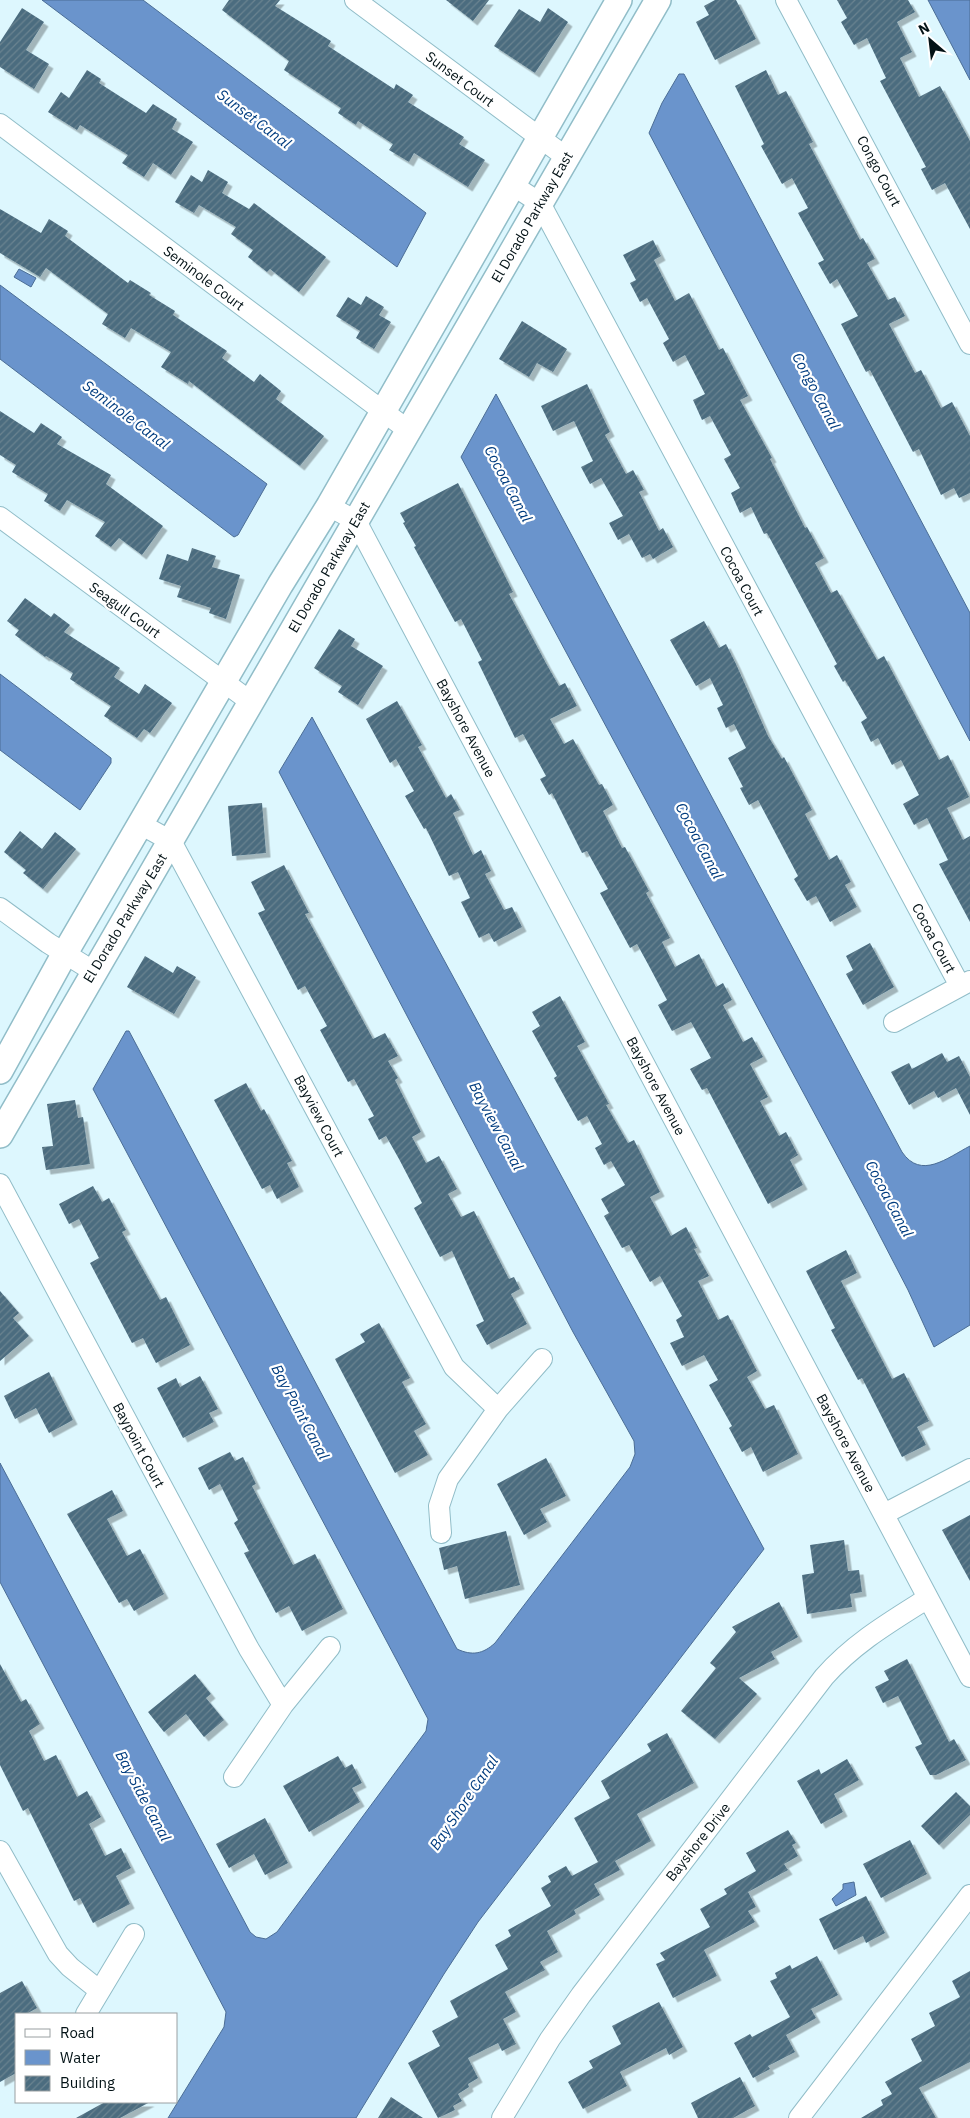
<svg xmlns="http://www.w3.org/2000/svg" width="970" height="2118" viewBox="0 0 970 2118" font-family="'IBM Plex Sans',sans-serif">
<defs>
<pattern id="building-hatch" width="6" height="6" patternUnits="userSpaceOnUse" patternTransform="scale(1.25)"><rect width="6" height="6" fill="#4b6c7f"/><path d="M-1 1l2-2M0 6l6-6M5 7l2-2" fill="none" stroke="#6a8390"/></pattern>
<filter id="shadow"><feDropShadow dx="4.5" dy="4.5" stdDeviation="0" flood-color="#0004"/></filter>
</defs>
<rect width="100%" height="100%" fill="#ddf7fe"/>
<!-- water -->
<path fill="#6a94cc" stroke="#4b6d95" d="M42,0H143L426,213L397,267Z
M928,0H970V80Z
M679,74H684L970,613V741L649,133L662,103Z
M19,269L36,278L31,287L14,277Z
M0,285L267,484L238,535L234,537L0,359Z
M496,394L902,1152C921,1180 947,1158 970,1146V1325L934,1347L908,1290L867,1211L461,457Z
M0,674L111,758V763L80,810L0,750Z
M312,717L764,1549L478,1922L444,1974L356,2118H168L224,2027L226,2012L0,1582V1463L250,1932L256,1937L266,1939L277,1932L426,1731L428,1719L93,1089L126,1031H129L457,1649C472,1656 483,1654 495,1643L630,1467L635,1454L634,1441L573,1332L279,772Z
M854,1882L856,1895L836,1906L832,1899L843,1889V1884Z"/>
<!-- building -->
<path fill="url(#building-hatch)" filter="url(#shadow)" d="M229,0H280L275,6L331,41L328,46L394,89L396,84L413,95L408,102L464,137L459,144L485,160L468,187L414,153L409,162L389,150L393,144L358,121L356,125L338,113L341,108L284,70L289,61L222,10Z
M446,0H489L473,21Z
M715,0H736L756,39L715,60L696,22L709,15L704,6Z
M837,0H908L915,12L897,22L912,52L900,58L919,97L940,86L970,141V229L945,183L932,190L921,169L926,167L880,81L886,78L867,38L854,45L841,22L847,18Z
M22,8L44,22L26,50L49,64L34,89L0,67V42Z
M548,8L568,22L535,73L494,46L519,9L540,22Z
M87,70L101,79L99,83L146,113L153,104L177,119L172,129L193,142L171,175L153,163L144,177L122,163L128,155L80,125L77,130L48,112L61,92L69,98Z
M766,70L778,95L786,91L813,142L809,144L860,240L863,238L875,259L867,263L888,300L895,297L905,316L889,324L915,373L921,370L941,408L952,402L970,436V493L959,498L954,488L941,495L919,449L913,452L870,370L866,372L841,324L858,316L837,279L830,284L818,263L824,260L798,213L808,208L792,178L782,184L761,146L764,144L735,86Z
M208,170L228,182L222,193L249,209L254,203L326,257L299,292L270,269L267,272L248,257L253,250L231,234L236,227L199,205L194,213L175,202L191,175L202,182Z
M0,209L41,233L49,219L68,231L65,236L128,283L130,280L151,293L149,295L175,311L173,315L227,351L222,358L254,382L260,374L281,391L276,399L324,436L300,466L189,381L188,384L161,367L171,352L131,328L125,338L102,324L108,314L46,268L40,277L0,253Z
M653,240L661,256L654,260L675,301L689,293L719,350L723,348L748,396L740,400L772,458L770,459L805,528L807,527L824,558L815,563L831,593L837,590L877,660L884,656L939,760L948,755L969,797L947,808L963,840L970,836V922L939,864L948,860L927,818L914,825L903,804L919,795L901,760L892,765L878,738L871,742L861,722L867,718L845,680L843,682L834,666L837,664L767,533L764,534L751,507L740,513L731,493L740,488L724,459L731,455L710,416L702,420L693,400L705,394L685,355L673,362L663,343L669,339L647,298L640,302L630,283L636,280L623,255Z
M366,296L384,307L379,315L391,322L374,349L356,338L360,331L336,316L348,297L361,305Z
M522,321L567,349L553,372L537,363L529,377L499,359Z
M587,384L610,432L605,435L626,474L633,470L644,490L639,492L659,531L663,528L673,547L653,559L650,554L642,558L629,534L618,540L609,523L623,516L601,478L590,484L581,467L593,461L574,421L553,431L541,406Z
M0,411L34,433L41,423L62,437L57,444L111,475L106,484L163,526L142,555L119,538L111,547L95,536L105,522L67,500L60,511L44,501L48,494L12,472L16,465L0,455Z
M458,483L513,592L509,594L547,665L559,686L565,683L577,706L550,719L564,744L573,739L599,785L602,784L613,805L603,811L622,848L625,847L649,891L646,893L670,938L662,942L675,967L699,954L716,987L723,983L732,1000L723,1005L743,1042L752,1037L763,1057L750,1064L768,1097L760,1101L779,1136L786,1132L798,1155L790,1160L803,1185L768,1204L707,1088L702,1090L690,1069L711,1058L691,1022L672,1031L658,1005L667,1000L649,966L637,944L630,948L600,893L608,889L587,851L582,853L552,793L549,795L540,779L546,776L523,734L515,738L478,662L482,660L461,619L455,622L414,547L416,546L403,523L405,522L400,513Z
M192,548L216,556L212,567L240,575L226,619L209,613L211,608L177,597L181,586L159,579L167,554L188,561Z
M25,598L51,617L54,613L70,625L64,632L120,668L114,677L139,694L145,684L172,703L150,733L144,729L137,738L104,716L111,706L70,679L73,673L46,656L45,657L15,635L19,630L7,621Z
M704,621L719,648L726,644L736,664L768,736L782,759L784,757L812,810L805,814L829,860L837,855L851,882L845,885L857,907L830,922L816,896L807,901L794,879L798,876L758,800L749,805L740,788L743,787L728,758L746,748L734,724L726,728L717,708L723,705L710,678L696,686L670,640Z
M339,629L355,639L351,646L383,666L358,705L338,692L342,686L314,668Z
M397,701L422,745L418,747L446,798L451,794L460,810L453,813L473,855L481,850L491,871L485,874L504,910L512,907L522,927L494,942L489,933L479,938L461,902L470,898L458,872L449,876L426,828L424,829L405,796L414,791L396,759L390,763L366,719Z
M262,803L266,853L232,856L228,806Z
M20,831L42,849L55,832L76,849L43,889L23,873L26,870L4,852Z
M284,865L309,913L305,914L373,1039L385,1033L398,1056L388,1061L398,1078L395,1080L421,1132L412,1137L426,1163L439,1156L457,1189L448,1194L461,1217L474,1211L509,1279L514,1277L520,1289L511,1294L527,1324L487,1345L476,1325L484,1321L452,1251L440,1257L414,1208L422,1203L399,1159L386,1136L379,1140L368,1119L374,1116L354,1079L348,1082L320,1030L327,1026L305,986L298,990L258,913L265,910L251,882Z
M870,943L894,987L863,1005L846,974L853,970L846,956Z
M145,956L173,973L177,966L196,977L174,1014L127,987Z
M560,996L585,1042L577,1046L609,1104L606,1105L628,1143L634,1140L660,1192L650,1197L671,1236L686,1227L697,1248L694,1249L709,1276L698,1281L718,1320L728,1315L757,1371L747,1377L765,1409L774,1405L798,1454L763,1472L751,1447L742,1452L729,1428L732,1426L709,1385L718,1380L704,1355L682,1366L670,1343L684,1337L676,1320L682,1316L660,1276L650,1282L629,1245L622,1248L604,1216L609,1213L601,1199L625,1185L611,1161L604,1165L595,1148L602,1144L587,1116L578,1121L554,1078L557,1076L532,1031L540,1026L532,1012Z
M942,1053L947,1062L959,1056L970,1077V1115L956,1088L938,1098L934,1091L909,1105L891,1072L909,1063L912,1069Z
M246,1083L261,1111L264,1109L292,1161L287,1163L299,1187L277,1199L270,1185L262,1189L214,1100Z
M75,1100L78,1118L83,1117L90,1164L46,1170L42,1147L53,1146L47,1104Z
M93,1186L102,1202L109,1198L126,1230L122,1232L160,1300L166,1297L190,1345L156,1363L143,1338L132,1343L90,1263L99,1258L79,1219L69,1224L59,1204Z
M846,1250L857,1273L841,1281L892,1379L904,1373L929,1421L917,1427L926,1445L902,1457L862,1378L858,1380L831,1330L835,1328L806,1271Z
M0,1291L19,1313L13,1318L29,1336L0,1361Z
M379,1323L410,1378L402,1382L426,1424L414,1431L428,1455L395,1473L335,1359L365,1342L360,1334Z
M49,1372L73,1420L49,1433L36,1408L15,1419L4,1396Z
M200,1376L218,1409L209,1413L214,1422L183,1438L157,1388L176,1378L180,1387Z
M230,1452L235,1461L243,1457L256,1484L252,1486L293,1565L315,1554L343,1609L302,1631L289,1606L276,1613L244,1553L249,1551L234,1523L238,1520L220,1484L209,1490L198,1468Z
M546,1458L566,1496L540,1509L547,1522L524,1535L497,1484Z
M112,1490L123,1511L107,1519L127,1556L140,1549L164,1594L134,1611L127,1599L119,1603L67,1514Z
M970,1515V1581L942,1530Z
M506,1531L520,1585L465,1599L457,1566L444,1570L439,1548Z
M844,1540L848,1571L859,1570L862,1592L850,1594L852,1607L807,1614L802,1575L814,1573L810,1545Z
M779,1602L798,1637L771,1652L775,1659L739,1678L757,1694L715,1739L681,1711L716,1668L710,1663L736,1632L732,1627Z
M907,1659L949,1742L954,1739L966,1760L936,1775H930L915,1747L922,1744L898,1696L883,1703L875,1687L889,1680L884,1671Z
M0,1664L21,1702L26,1699L40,1724L29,1731L44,1761L56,1755L77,1797L87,1791L101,1817L89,1824L105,1856L121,1848L131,1868L116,1876L130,1904L93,1923L80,1898L74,1901L28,1808L23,1811L0,1765Z
M195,1674L211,1694L206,1698L224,1720L204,1737L186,1714L164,1732L148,1712Z
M667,1733L694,1783L637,1814L651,1841L615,1861L620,1870L594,1884L600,1895L574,1910L576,1914L547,1931L558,1952L540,1962L545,1970L505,1992L516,2012L503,2019L516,2044L502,2051L498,2043L468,2058L478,2078L468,2084L469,2087L458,2094L462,2101L453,2106L455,2110L438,2118L408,2063L440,2046L432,2031L458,2017L450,2001L508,1969L495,1945L511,1936L508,1930L551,1906L541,1888L551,1882L548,1876L566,1866L572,1876L598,1862L574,1818L610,1798L601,1781L651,1751L647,1744Z
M338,1756L345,1768L352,1764L362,1783L352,1788L360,1802L309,1832L283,1786Z
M847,1759L859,1780L834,1794L843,1812L821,1824L797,1781L819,1769L821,1774Z
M956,1792L970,1806V1815L939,1845L921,1826Z
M265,1818L288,1863L265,1875L254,1854L229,1868L216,1844Z
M788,1830L796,1843L792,1845L798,1856L784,1864L788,1870L748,1892L756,1907L748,1911L755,1922L704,1950L717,1976L673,1998L656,1964L665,1960L660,1953L710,1927L700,1909L727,1894L724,1889L756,1871L746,1853Z
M910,1840L927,1874L881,1898L863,1864Z
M866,1896L885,1933L866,1943L863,1936L834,1950L819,1919Z
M817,1956L838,1995L811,2009L816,2018L786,2035L795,2052L768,2066L770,2069L753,2078L734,2043L750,2034L752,2037L790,2017L770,1981L777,1978L775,1973L790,1965L792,1969Z
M970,1971V2062L919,2088L936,2118H861L883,2105L881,2100L892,2094L885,2082L922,2061L911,2039L935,2026L929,2013L960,1997L952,1981Z
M22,1981L37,2008L26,2014H16V2073L0,2082V1993Z
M659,2002L683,2047L669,2055L666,2048L620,2072L627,2086L583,2109L568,2082L593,2068L589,2061L621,2044L612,2026Z
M740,2077L755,2106L733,2118H698L691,2103Z
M391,2097L423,2118H378Z
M105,2102H150L120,2118H76Z"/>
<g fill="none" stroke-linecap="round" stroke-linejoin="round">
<defs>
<path id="minor" d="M355,0L566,157
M786,0L970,344
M0,124L408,430
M514,186L540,203L960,986
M329,506L356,521L970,1677
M0,517L251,702
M142,825L171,841L454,1367L498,1409
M0,908L48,943L93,971
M894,1022L970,981
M0,1184L249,1649L283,1705
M884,1514L970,1469
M441,1533L439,1506L448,1479L498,1409L542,1359
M234,1777L283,1705L330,1647
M0,1851L58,1954L70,1967L100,1991
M86,2014L134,1934
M502,2118L550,2039L581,1995L824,1677C854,1643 890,1622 928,1598
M799,2118L970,1895"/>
<path id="tertiary" d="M0,1071L65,953L280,585L329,506L619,0
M0,1135L658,0"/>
</defs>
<!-- minor casing -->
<use href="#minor" stroke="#91bdc8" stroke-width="22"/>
<!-- tertiary casing -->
<use href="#tertiary" stroke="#91bdc8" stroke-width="28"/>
<!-- minor -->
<use href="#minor" stroke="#fff" stroke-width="20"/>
<!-- tertiary -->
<use href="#tertiary" stroke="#fff" stroke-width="25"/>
</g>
<g text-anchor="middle" stroke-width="4.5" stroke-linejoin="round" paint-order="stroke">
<!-- street labels -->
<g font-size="14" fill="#031216" stroke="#fff">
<text transform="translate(460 79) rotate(37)" y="5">Sunset Court</text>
<text transform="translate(879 171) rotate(62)" y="5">Congo Court</text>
<text transform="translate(532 217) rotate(-60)" y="5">El Dorado Parkway East</text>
<text transform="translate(204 278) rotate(37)" y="5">Seminole Court</text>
<text transform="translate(329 567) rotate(-60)" y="5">El Dorado Parkway East</text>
<text transform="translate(742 581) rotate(62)" y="5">Cocoa Court</text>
<text transform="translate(125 610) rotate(36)" y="5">Seagull Court</text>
<text transform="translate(466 728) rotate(62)" y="5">Bayshore Avenue</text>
<text transform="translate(125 918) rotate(-59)" y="5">El Dorado Parkway East</text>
<text transform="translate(934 938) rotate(62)" y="5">Cocoa Court</text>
<text transform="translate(656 1086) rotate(62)" y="5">Bayshore Avenue</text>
<text transform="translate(319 1116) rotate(62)" y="5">Bayview Court</text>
<text transform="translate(846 1443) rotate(62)" y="5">Bayshore Avenue</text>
<text transform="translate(139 1445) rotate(62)" y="5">Baypoint Court</text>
<text transform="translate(698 1842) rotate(-52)" y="5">Bayshore Drive</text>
</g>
<!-- water labels -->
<g font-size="15" font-style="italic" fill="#003c7f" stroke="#fff">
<text transform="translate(254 119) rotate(37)" y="5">Sunset Canal</text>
<text transform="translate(816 391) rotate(62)" y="5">Congo Canal</text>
<text transform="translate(126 415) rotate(37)" y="5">Seminole Canal</text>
<text transform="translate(508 484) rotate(62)" y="5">Cocoa Canal</text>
<text transform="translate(699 841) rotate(62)" y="5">Cocoa Canal</text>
<text transform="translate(496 1126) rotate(62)" y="5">Bayview Canal</text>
<text transform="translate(889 1199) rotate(62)" y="5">Cocoa Canal</text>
<text transform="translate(300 1412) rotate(62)" y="5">Bay Point Canal</text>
<text transform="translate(143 1796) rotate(62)" y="5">Bay Side Canal</text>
<text transform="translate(464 1803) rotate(-56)" y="5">Bay Shore Canal</text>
</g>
</g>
<!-- legend -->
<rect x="15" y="2013" width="162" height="90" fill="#ffffff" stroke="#9aa0a2"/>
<rect x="25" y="2029" width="25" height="8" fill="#ffffff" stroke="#9aa0a2"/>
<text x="60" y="2038" font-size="15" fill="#031216">Road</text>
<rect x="25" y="2050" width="25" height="15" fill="#6a94cc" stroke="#9aa0a2"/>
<text x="60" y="2063" font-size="15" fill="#031216">Water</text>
<rect x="25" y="2076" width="25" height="15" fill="url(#building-hatch)" stroke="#9aa0a2"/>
<text x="60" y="2088" font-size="15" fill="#031216">Building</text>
<!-- north arrow -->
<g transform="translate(930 40) rotate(332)" stroke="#ffffff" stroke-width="4" paint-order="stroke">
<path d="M0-4L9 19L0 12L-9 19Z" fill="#031216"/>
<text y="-8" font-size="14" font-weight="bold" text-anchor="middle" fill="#031216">N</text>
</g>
</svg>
